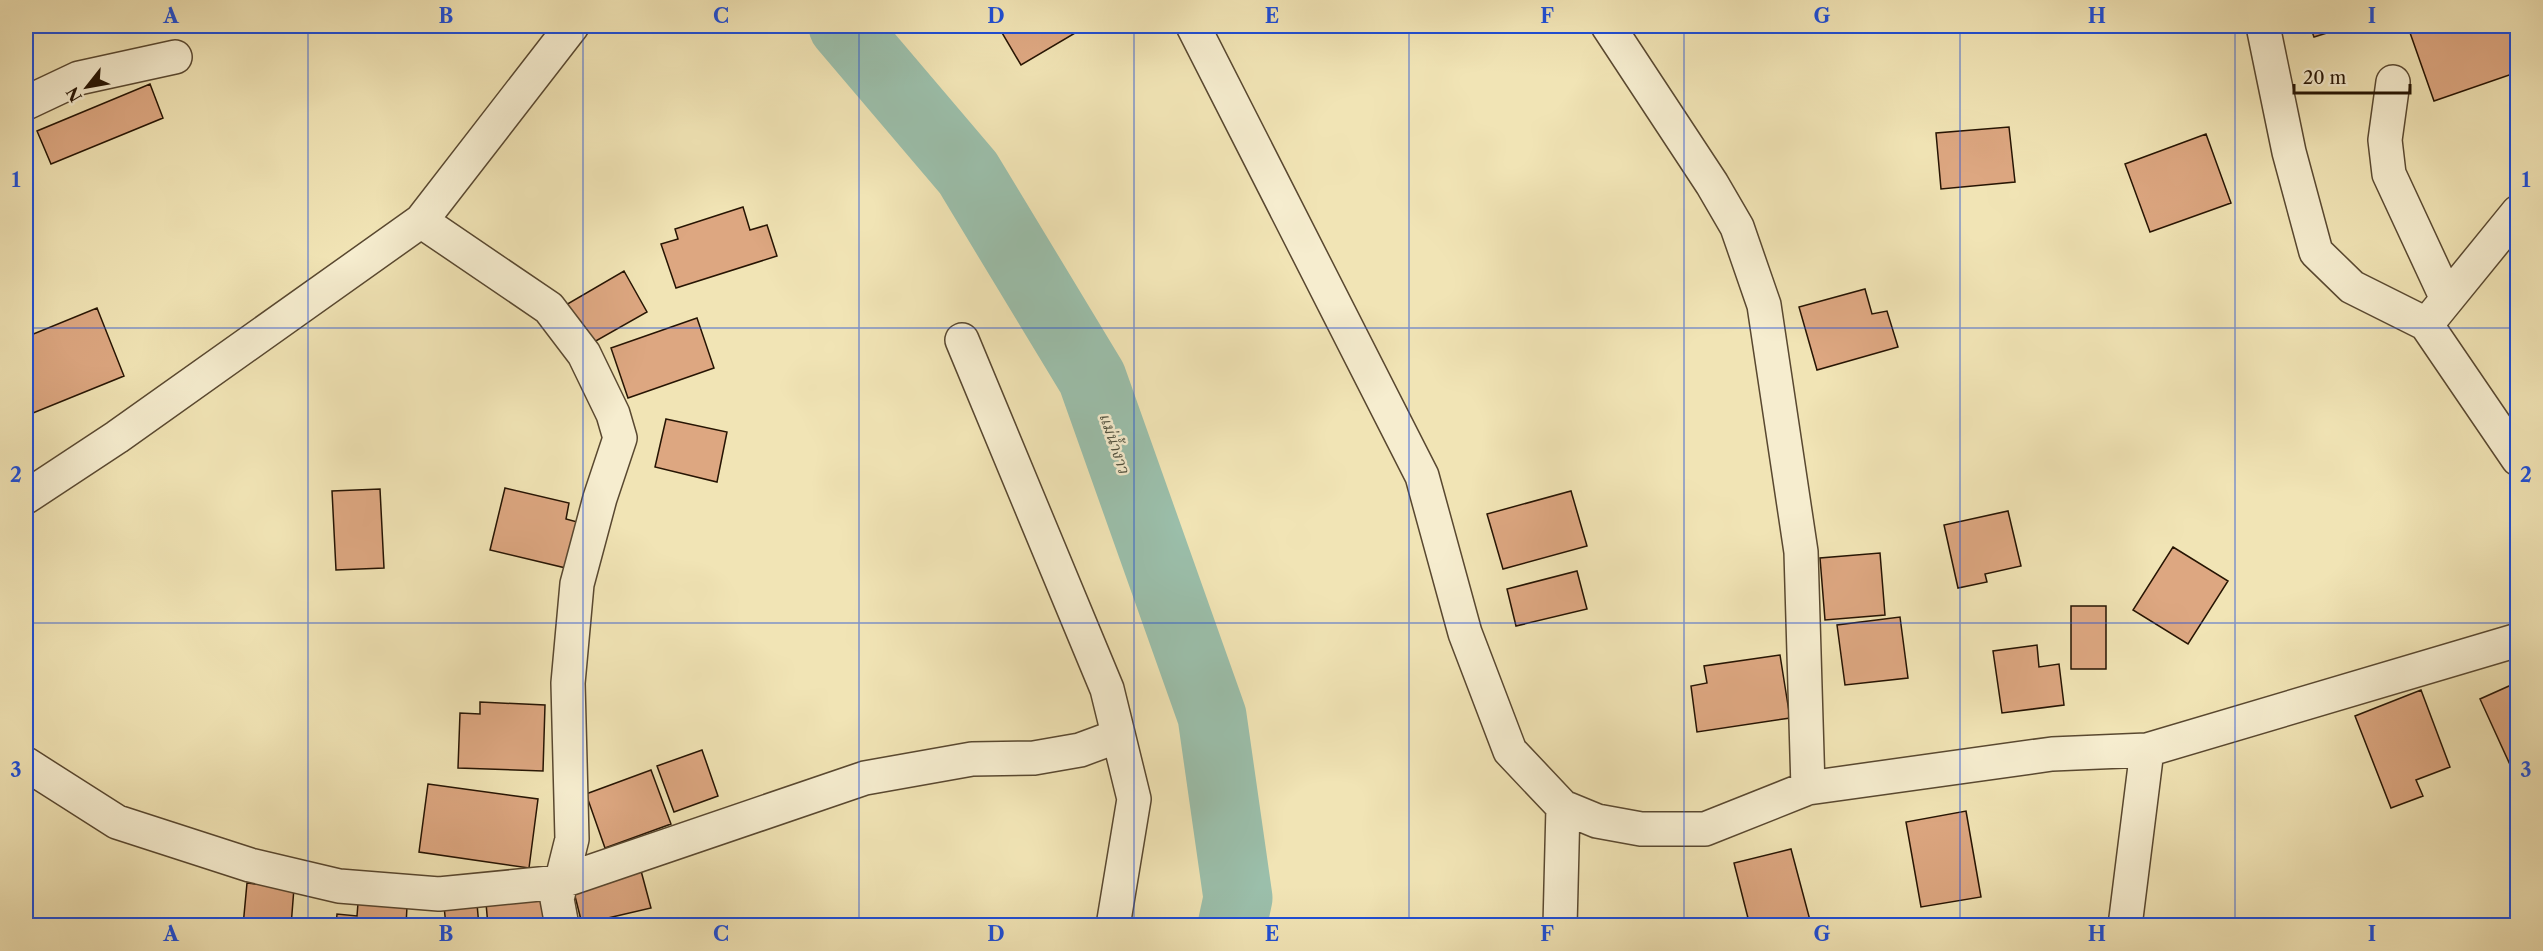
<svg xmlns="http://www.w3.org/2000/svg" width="2543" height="951" viewBox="0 0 2543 951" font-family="'Libre Caslon Text','Noto Serif Thai',serif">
<rect width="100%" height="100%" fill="#f1e4b5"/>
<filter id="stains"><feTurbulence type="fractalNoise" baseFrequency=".00333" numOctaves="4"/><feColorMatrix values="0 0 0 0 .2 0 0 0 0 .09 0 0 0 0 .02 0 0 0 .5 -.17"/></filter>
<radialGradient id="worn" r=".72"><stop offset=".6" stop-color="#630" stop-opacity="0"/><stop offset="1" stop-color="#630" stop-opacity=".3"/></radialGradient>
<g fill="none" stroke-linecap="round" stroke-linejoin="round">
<!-- river -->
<path stroke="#9bbfab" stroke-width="69" d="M843,26L968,173L1092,378L1212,716L1238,898L1232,926"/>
</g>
<!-- building -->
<path fill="#dda781" stroke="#261403" stroke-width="1.5" d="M998,26H1087L1021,65Z
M2310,26H2349L2314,37Z
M2413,26H2518V72L2434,101L2408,27Z
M150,84L163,118L51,164L37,131Z
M2009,127L2015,182L1941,189L1936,133Z
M2206,134L2231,203L2150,232L2125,164Z
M743,207L750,230L767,225L777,256L676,288L661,244L678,239L675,229Z
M624,271L647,312L587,346L564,306Z
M1865,289L1872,314L1887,311L1898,347L1817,370L1799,307Z
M97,308L124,376L33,413L26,395V337Z
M697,318L714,368L628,398L611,348Z
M666,419L727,432L717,482L655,467Z
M505,488L569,503L566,519L581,523L570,569L490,550Z
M380,489L384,568L336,570L332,491Z
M1571,491L1587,546L1503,569L1487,514Z
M2008,511L2021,566L1985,574L1987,582L1958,588L1944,525Z
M2173,547L2228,581L2188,644L2133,610Z
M1880,553L1885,615L1825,620L1820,558Z
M1577,571L1587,609L1516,626L1507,589Z
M2071,606H2106V669H2071Z
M1900,617L1908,678L1845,685L1837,625Z
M2037,645L2039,667L2059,664L2064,705L2002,713L1993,651Z
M1780,655L1790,718L1697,732L1691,686L1707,683L1704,666Z
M2518,682V780H2517L2480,699Z
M2421,690L2450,767L2416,780L2423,796L2391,808L2355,716Z
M480,702L545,705L543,771L458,768L460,713L480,714Z
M702,750L718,796L674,812L657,766Z
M651,770L671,824L605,848L586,794Z
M428,784L538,799L529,868L419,852Z
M1966,811L1981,897L1921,907L1906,822Z
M1791,849L1811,924L1750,926L1734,863Z
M640,867L651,908L582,924L572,884Z
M247,883L294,888L291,926H243Z
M542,898L544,926H488L486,903Z
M358,903L407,906L406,926H336L337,914L357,916Z
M477,904L479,926H446L444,906Z"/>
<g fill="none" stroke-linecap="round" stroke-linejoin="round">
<defs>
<path id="minor" d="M1193,26L1422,476L1465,633L1510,751L1563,807L1597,821L1641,829H1705L1808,788L2052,754L2147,750L2518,640
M1608,26L1712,184L1737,227L1764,305L1801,552L1808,788
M2263,26L2289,152L2316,252L2352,287L2426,324L2518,459
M2393,82L2385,140L2389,174L2447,299
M26,103L79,78L175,57
M421,221L549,308L584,354L613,414L620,438L600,498L577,584L568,683L572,839L557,899L562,926
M2435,314L2518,212
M962,340L1107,689L1134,799L1113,926
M26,497L117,437L421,221L572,26
M26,764L117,822L250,865L339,886L439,894L560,882L865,778L972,759L1034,758L1080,750L1118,736
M1560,926L1563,807
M2125,926L2147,750"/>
</defs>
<!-- minor casing -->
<use href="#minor" stroke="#594830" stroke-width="36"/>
<!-- minor -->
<use href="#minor" stroke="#f6edcf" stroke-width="33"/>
</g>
<!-- grid -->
<path fill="none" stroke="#1d4ed8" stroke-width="1.5" stroke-opacity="0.55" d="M308,26V926M583,26V926M859,26V926M1134,26V926M1409,26V926M1684,26V926M1960,26V926M2235,26V926M26,328H2518M26,623H2518"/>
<g text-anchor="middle" stroke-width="5" stroke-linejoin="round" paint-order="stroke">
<!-- water labels -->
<g font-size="16" font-style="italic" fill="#4f503e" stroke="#f6edcf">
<text transform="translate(1115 443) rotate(71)" y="6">แม่น้ำงาว</text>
</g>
</g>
<!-- margin -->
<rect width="2543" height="951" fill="none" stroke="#f1e4b5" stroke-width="66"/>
<!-- north arrow -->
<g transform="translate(87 87) rotate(239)" stroke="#f6edcf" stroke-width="4.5" paint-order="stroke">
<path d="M0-4.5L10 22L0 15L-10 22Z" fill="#261403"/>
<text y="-9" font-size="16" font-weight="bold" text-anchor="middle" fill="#261403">N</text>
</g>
<!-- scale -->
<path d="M2294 84v9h116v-9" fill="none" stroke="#261403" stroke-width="3"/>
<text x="2303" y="84" font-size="18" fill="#261403" stroke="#f6edcf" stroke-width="4.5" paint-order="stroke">20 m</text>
<rect x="33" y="33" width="2477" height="885" fill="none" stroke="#1d4ed8" stroke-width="2"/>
<g font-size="20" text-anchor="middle" font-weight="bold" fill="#1d4ed8">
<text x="171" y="23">A</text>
<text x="446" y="23">B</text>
<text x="721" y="23">C</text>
<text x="996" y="23">D</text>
<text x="1272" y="23">E</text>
<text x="1547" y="23">F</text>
<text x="1822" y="23">G</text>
<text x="2097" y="23">H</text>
<text x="2372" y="23">I</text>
<text x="16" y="187">1</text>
<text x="2526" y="187">1</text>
<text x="16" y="482">2</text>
<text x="2526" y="482">2</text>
<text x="16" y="777">3</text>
<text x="2526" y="777">3</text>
<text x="171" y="941">A</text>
<text x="446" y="941">B</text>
<text x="721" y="941">C</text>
<text x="996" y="941">D</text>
<text x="1272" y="941">E</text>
<text x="1547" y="941">F</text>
<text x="1822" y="941">G</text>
<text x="2097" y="941">H</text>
<text x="2372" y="941">I</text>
</g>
<rect width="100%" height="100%" filter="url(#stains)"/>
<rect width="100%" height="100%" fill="url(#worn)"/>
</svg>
